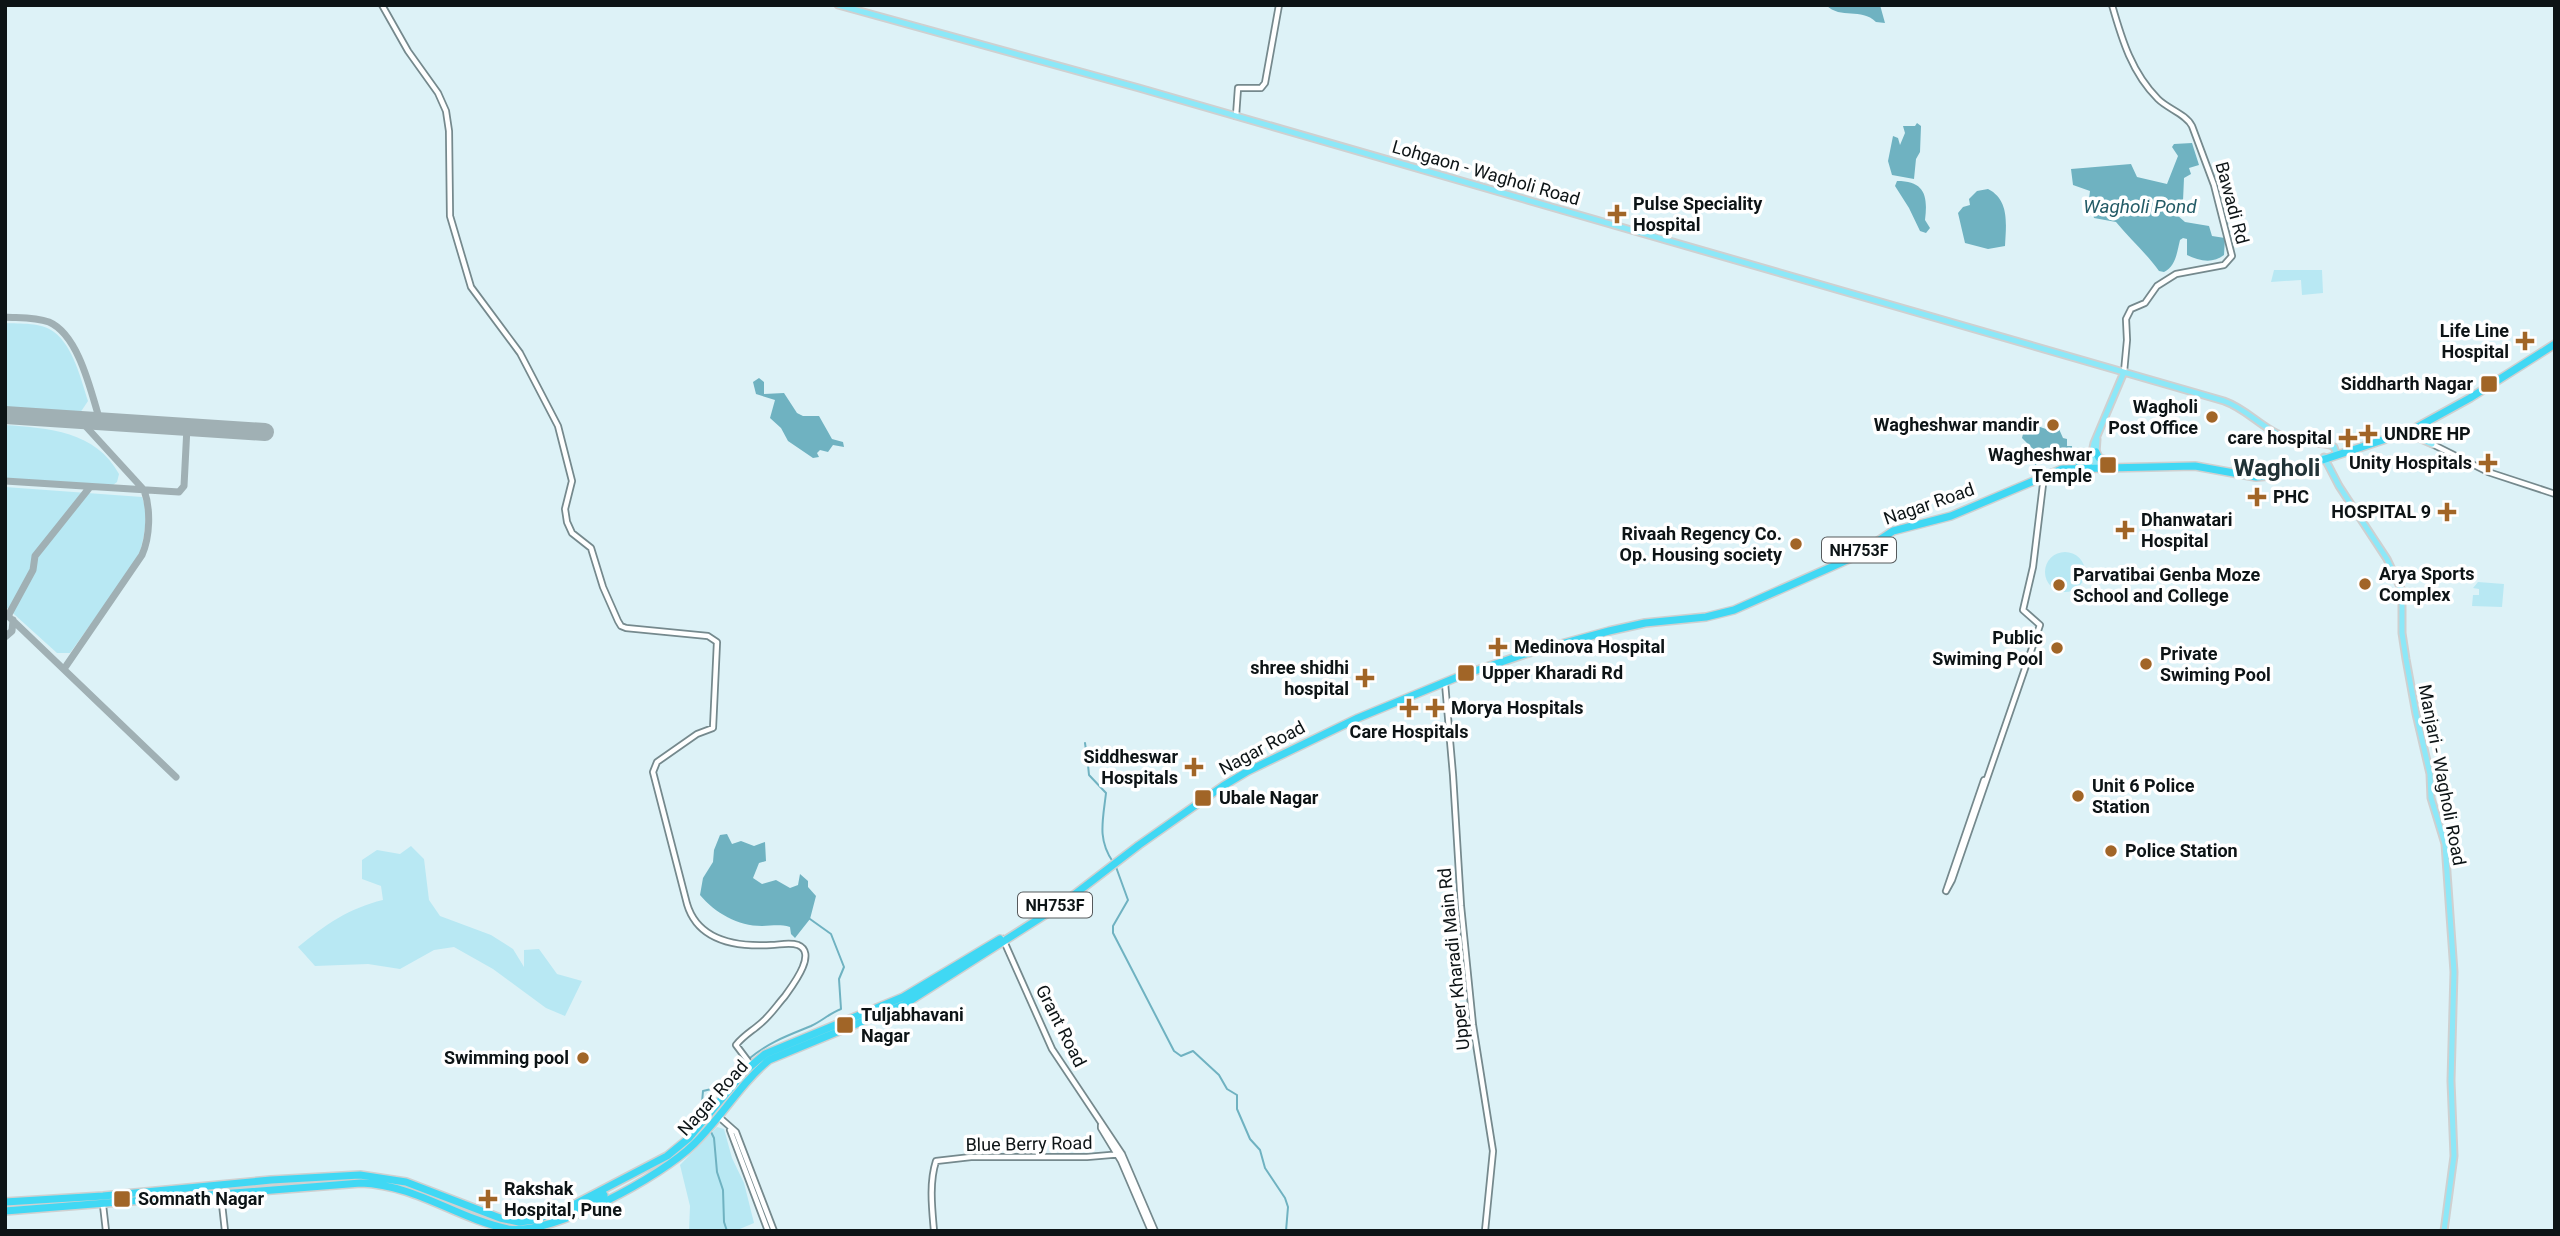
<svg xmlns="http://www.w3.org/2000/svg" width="2560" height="1236" viewBox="0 0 2560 1236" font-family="Roboto,sans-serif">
<rect width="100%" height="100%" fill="#ddf2f7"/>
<!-- green -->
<path fill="#b8e8f3" d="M2274,270H2322L2323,293L2302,295L2301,280L2271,282Z
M5,323C21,324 41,322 54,332C73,346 81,379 88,401L80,413L5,408Z
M5,425C48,428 96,431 119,474L117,482L113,485L5,478Z
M5,487L142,497C149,516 144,544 136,561L70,653H57L5,606Z
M2045 572a20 20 0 1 1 40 0a20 20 0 1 1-40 0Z
M2478,582L2504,584L2502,607L2472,606L2473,595H2479V589L2473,588Z
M411,846L424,859L429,900L440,916L491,935L513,949L524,967V950L539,949L557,974L582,981L565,1016L546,1008L493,969L454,947L434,950L400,969L368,964L315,966L298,947C325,925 349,908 383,900L381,886L362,879V860L377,850L400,854Z
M717,1127L724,1129L732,1158L744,1183L754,1223L735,1231H689L690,1206L680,1165Z"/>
<!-- water -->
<path fill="#6fb2c1" d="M1826,5H1880L1885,23L1876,22C1861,7 1841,20 1826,5Z
M1917,123L1921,126L1920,152L1916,159L1914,179L1892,175L1888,161L1893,136L1898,138L1900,145L1905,133L1903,126H1915Z
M2192,143L2199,165L2189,168L2191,174L2184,178L2183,201L2177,215L2185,222L2209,226L2212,236L2225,238L2224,255C2213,264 2199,261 2187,255V239L2183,238L2180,240C2177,252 2176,266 2164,272L2159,271C2146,253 2130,239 2116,222L2094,218L2089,199L2090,191L2073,185L2071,169L2131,164L2137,177L2167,184L2178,156L2172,147L2174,144Z
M1897,181C1925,181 1928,196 1925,220L1930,228L1926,233L1920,231L1909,208L1895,186Z
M1988,189C2010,200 2006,225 2005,246L1988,249L1965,243L1958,213L1963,207L1970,205L1969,199L1977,191Z
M759,378L764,382V394L784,393L797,413L803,416H819L832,439L843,442L844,447L833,445L828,452L820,450L817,453L819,457L813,458L788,441L781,428L770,418L775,400L756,394L753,382Z
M2031,424L2049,430L2059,429L2063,438L2067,439V446H2072V455L2053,457L2035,465L2032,448L2022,438L2024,430Z
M727,834L732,844L741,841L754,846L765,842L766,861L759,863L753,878L762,884L776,880L790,888L798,885L800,874L808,881V887L816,896L810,919L795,938L791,934L790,927C779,924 772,926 762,926C738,926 715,913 700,895L703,878L713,862L714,850L720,835Z"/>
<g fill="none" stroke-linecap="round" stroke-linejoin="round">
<!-- stream -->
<path stroke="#6fb2c1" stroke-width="2" d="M1085,743L1086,750
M1087,755L1089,775L1106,793C1103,820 1097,839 1113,862
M1116,867L1128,900L1113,926V933L1174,1051L1181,1056L1193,1051L1219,1075L1227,1089L1237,1095V1109L1250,1139L1260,1150L1265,1168L1285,1198L1288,1207L1286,1231
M750,1058C769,1042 789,1035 811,1026C822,1021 830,1013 841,1009L839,979L844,967L831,934L810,919
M703,1117L701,1114L703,1091L724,1086L746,1061
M711,1132L714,1138L717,1172L723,1190L724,1222L727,1231"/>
<!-- taxiway -->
<path stroke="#a0b0b4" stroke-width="7" d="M5,317C19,318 35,317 49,322C79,335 91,392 100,421
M5,481L179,492L184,486L187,427
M5,613L176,777
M8,616L33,570L35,556L90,487
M5,637L12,631L13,620
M64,669L142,555C150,537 151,509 144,490L80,420"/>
<!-- runway -->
<path stroke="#a0b0b4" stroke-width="18" d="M5,415L265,432"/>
<defs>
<path id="secondary" d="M382,5L408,51L438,93L446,111L449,131L450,216L471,287L520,353L558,426L572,481L565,509L567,522L572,533L591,548L603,587L618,621L621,626L626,628L708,636L717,642L713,728L697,734L657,762L653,772L687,904C698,941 737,947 771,945C779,945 789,942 798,945C818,953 792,986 785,996C777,1005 770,1016 760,1024C752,1031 743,1036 736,1045L751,1065
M2112,5C2122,40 2132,73 2158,99C2168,109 2186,114 2192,126L2214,185L2232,256L2224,265L2176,274L2157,286L2145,303L2131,309L2126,319L2127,340L2124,372
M1236,116L1238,88H1261L1265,83L1279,5
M2432,444L2488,472L2555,494
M1445,683L1453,775L1461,906L1473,1025L1493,1151L1485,1231
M1946,891L1952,880L2040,625L2023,610L2033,567L2044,476
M1946,891L1984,780
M1003,939L1052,1049L1122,1154L1155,1231
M719,1117L736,1132L774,1231
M1101,1125V1128L1121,1161L1151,1231
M730,1130L768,1231
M221,1195L225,1231
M103,1205L106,1231
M934,1231C932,1208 929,1183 936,1161L971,1157H1087L1122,1154"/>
<path id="primary" d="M838,5L1139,88L2224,401C2244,408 2257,423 2276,433C2293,441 2312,442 2330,445L2334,447L2337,455
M2416,437L2432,444
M2324,457L2339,486L2387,559L2402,591V633L2406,659L2416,714L2430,774L2431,798L2445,844L2454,972L2451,1081L2454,1156L2444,1231
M2089,467L2094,443L2124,372
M2095,467L2097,439"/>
<path id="highway" d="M2400,436L2417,438
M2096,452L2099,458L2111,462
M2079,463L2087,460L2092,451
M5,1202L103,1196L271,1180L360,1175L406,1182L500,1218L519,1222L535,1220L575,1204L667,1156L689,1138L745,1071L765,1054L903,997L1000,939
M5,1211L361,1183C416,1185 456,1218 508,1229C553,1236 662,1176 694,1144C721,1118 740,1084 769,1060L905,1004L1062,904L1139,845L1223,786L1248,771L1358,718L1460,676L1525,654L1609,631L1645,623L1706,617L1734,610L1854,557L1893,531L1951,516L2062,469L2195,466L2256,477L2277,475L2410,431L2470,398L2555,344
M554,1218L604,1195"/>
</defs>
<!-- secondary casing -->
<use href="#secondary" stroke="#75898d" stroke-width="8"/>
<!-- primary casing -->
<use href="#primary" stroke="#cfd0d0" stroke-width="9"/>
<!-- highway casing -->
<use href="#highway" stroke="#cfd0d0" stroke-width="10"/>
<!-- secondary -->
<use href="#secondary" stroke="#fff" stroke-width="4.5"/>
<!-- primary -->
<use href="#primary" stroke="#8ce8f8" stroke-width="5"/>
<!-- highway -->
<use href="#highway" stroke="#40d8f4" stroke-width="7"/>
</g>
<!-- markers -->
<g fill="#a16527" stroke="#fff" stroke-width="2.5">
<path d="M1613.5 203.5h7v7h7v7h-7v7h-7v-7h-7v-7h7z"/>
<path d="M2521.5 330.5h7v7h7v7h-7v7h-7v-7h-7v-7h7z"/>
<rect x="2480" y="375" width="18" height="18" rx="3.5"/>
<circle cx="2212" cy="417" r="7"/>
<circle cx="2053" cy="425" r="7"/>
<path d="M2364.5 423.5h7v7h7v7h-7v7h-7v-7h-7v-7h7z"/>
<path d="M2344.5 427.5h7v7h7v7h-7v7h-7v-7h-7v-7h7z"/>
<path d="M2484.5 452.5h7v7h7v7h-7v7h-7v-7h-7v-7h7z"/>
<rect x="2099" y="456" width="18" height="18" rx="3.5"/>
<path d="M2253.5 486.5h7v7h7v7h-7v7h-7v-7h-7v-7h7z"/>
<path d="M2443.5 501.5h7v7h7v7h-7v7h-7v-7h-7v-7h7z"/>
<path d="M2121.5 519.5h7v7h7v7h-7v7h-7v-7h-7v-7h7z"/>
<circle cx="1796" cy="544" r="7"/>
<circle cx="2365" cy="584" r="7"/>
<circle cx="2059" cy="585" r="7"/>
<path d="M1494.5 636.5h7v7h7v7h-7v7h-7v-7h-7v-7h7z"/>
<circle cx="2057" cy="648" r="7"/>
<circle cx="2146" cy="664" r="7"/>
<rect x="1457" y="664" width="18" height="18" rx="3.5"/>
<path d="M1361.5 667.5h7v7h7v7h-7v7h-7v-7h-7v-7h7z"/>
<path d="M1405.5 697.5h7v7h7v7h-7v7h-7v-7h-7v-7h7z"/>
<path d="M1431.5 697.5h7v7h7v7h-7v7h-7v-7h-7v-7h7z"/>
<path d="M1190.5 756.5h7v7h7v7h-7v7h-7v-7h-7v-7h7z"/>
<circle cx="2078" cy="796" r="7"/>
<rect x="1194" y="789" width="18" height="18" rx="3.5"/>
<circle cx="2111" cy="851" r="7"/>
<rect x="836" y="1016" width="18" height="18" rx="3.5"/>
<circle cx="583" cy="1058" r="7"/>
<rect x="113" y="1190" width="18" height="18" rx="3.5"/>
<path d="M484.5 1188.5h7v7h7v7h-7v7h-7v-7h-7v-7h7z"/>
</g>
<g text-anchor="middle" stroke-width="7" stroke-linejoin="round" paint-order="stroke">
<!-- shield labels -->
<g fill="#fff" stroke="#565a5c" stroke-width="2">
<rect x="1822" y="537.5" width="74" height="25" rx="5"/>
<rect x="1018" y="892.5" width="74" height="25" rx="5"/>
</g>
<g font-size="16" font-weight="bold" fill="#0d1416">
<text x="1859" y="556">NH753F</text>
<text x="1055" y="911">NH753F</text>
</g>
<!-- street labels -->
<g font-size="18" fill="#0d1416" stroke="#fff">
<text transform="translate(1486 173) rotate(16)" y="6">Lohgaon - Wagholi Road</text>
<text transform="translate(2232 203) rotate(75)" y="6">Bawadi Rd</text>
<text transform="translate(1929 504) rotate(-19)" y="6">Nagar Road</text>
<text transform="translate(1262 748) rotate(-28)" y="6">Nagar Road</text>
<text transform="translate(2442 775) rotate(79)" y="6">Manjari - Wagholi Road</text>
<text transform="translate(1454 959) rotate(-96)" y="6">Upper Kharadi Main Rd</text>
<text transform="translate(1061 1026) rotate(63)" y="6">Grant Road</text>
<text transform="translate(713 1098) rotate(-48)" y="6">Nagar Road</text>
<text transform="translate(1029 1144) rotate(-1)" y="6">Blue Berry Road</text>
</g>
<!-- poi labels -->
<g font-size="18" font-weight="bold" fill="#0d1416" stroke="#fff" text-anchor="start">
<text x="1633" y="210">Pulse Speciality<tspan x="1633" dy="21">Hospital</tspan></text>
<text x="2509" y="337" text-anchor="end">Life Line<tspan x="2509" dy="21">Hospital</tspan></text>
<text x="2473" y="390" text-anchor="end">Siddharth Nagar</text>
<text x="2198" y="413" text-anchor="end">Wagholi<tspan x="2198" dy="21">Post Office</tspan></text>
<text x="2039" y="431" text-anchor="end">Wagheshwar mandir</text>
<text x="2384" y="440">UNDRE HP</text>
<text x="2332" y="444" text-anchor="end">care hospital</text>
<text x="2092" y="461" text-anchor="end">Wagheshwar<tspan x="2092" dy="21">Temple</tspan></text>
<text x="2472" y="469" text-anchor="end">Unity Hospitals</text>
<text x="2273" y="503">PHC</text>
<text x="2431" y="518" text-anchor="end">HOSPITAL 9</text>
<text x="2141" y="526">Dhanwatari<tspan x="2141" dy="21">Hospital</tspan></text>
<text x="1782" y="540" text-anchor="end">Rivaah Regency Co.<tspan x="1782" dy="21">Op. Housing society</tspan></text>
<text x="2379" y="580">Arya Sports<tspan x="2379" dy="21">Complex</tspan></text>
<text x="2073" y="581">Parvatibai Genba Moze<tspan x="2073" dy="21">School and College</tspan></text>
<text x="2043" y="644" text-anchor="end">Public<tspan x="2043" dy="21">Swiming Pool</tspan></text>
<text x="1514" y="653">Medinova Hospital</text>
<text x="2160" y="660">Private<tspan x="2160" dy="21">Swiming Pool</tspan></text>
<text x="1349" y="674" text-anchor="end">shree shidhi<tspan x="1349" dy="21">hospital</tspan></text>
<text x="1482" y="679">Upper Kharadi Rd</text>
<text x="1451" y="714">Morya Hospitals</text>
<text x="1409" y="738" text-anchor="middle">Care Hospitals</text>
<text x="1178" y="763" text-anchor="end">Siddheswar<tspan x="1178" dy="21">Hospitals</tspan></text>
<text x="2092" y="792">Unit 6 Police<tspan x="2092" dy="21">Station</tspan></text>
<text x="1219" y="804">Ubale Nagar</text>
<text x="2125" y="857">Police Station</text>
<text x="861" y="1021">Tuljabhavani<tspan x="861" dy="21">Nagar</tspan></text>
<text x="569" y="1064" text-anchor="end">Swimming pool</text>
<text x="504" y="1195">Rakshak<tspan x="504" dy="21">Hospital, Pune</tspan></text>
<text x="138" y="1205">Somnath Nagar</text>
</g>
<!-- water labels -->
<g font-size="19" font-style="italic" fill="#235b66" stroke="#fff">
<text x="2140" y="213">Wagholi Pond</text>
</g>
<!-- district labels -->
<g font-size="24" font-weight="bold" fill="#213236" stroke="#fff">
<text x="2277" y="476">Wagholi</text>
</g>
</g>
<!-- border -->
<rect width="2560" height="1236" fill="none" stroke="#0d1416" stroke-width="14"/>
</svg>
